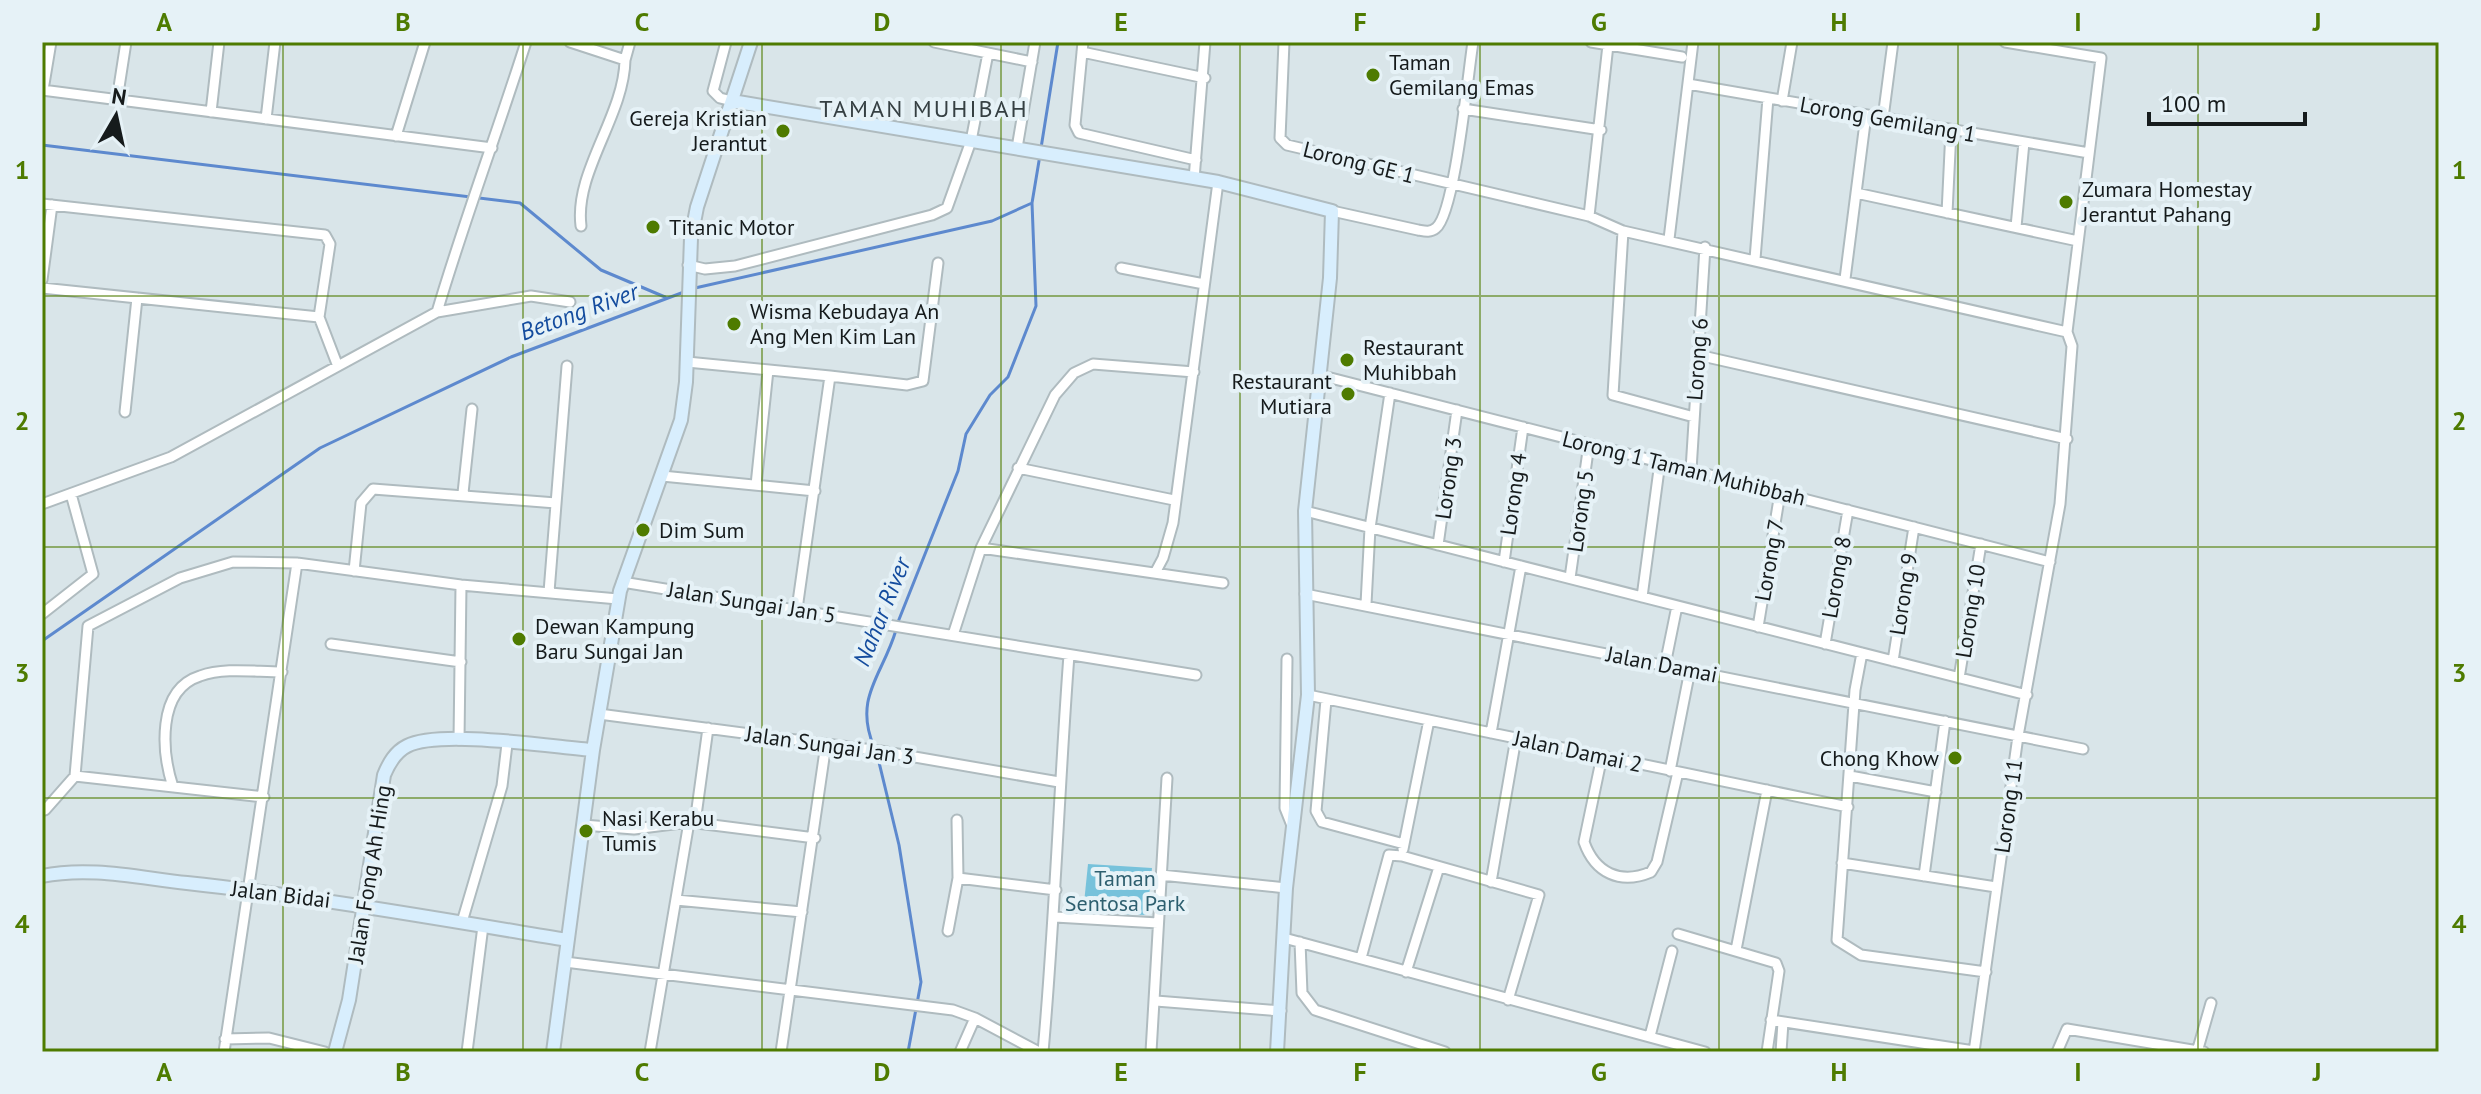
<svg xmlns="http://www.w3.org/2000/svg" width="2481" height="1094" viewBox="0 0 2481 1094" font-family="'PT Sans',sans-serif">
<rect width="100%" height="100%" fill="#d9e5e9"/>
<!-- green -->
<path fill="#77c2db" d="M1088,864L1152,868L1147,915L1083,913Z"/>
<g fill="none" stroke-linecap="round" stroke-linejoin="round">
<!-- stream -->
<path stroke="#5d89ce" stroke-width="3" d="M42,145L520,203L601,270L665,297
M1041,148L1058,42
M695,288L992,221L1032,203
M898,622L958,471L966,434L990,395L1008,377L1036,306L1032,203L1040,155
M42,641L320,448L511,357L684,292
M874,747C853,697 883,675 896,630
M877,754L899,845L921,982L908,1052"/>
<defs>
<path id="street" d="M570,42L625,60C624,116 574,172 581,226
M726,42L713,91L720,98L732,101
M934,42L1032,62
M1083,42L1075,125L1079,133L1196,160
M1284,42L1280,138L1287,145L1589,216L1623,231L2067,332L2072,346L2060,504L2018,736L1974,1052
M1591,42L1682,57
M2005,42L2101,58L2067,332
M1082,52L1205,78
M625,60L630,42
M1688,84L2089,153
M42,90L492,148
M43,90L51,42
M117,100L126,42
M1782,101L1792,42
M1463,109L1601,130
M211,112L219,42
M1883,118L1893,42
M266,119L275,42
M396,136L425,42
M1017,148L1035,42
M1194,179L1205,42
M1856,193L2078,241
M42,204L325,235L330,244L319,317L337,364
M1332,211L1418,230C1424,231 1430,233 1436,228C1455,213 1468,73 1473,42
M1947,213L1951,130
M1589,216L1608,45
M2016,227L2024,142
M1623,231L1613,395L1694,417
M1669,239L1693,42
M1755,259L1768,98
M688,265L705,269L735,266L932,215L947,208L971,141L988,53
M1121,268L1204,284
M1845,279L1866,115
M42,280L52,205
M42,288L319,317
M437,312C464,221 497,133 526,42
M1698,355L2067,439
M687,362L830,376
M1319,375L2050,562
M125,412L137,298
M1018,468L1174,500
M1691,470L1705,247
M662,476L815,491
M756,485L768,370
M463,493L472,409
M42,504L171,457L437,312L531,296L570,302
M1305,511L2027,695
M1438,545L1457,410
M981,548L1223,583
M1504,562L1523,427
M354,571L361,503L373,489L556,503
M1155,573L1163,558L1173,523L1218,182
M1570,578L1589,444
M622,582L1196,675
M549,592L567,366
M1305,594L2083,749
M1642,597L1660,462
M1366,604L1370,528L1390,393
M797,609L830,376L907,385L923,381L938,263
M42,614L93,574L71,494
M1758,627L1780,493
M953,635L981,548L1055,395L1074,373L1093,364L1194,372
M331,644L461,662
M1825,644L1848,510
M1862,653L1855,690L1837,940L1861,955L1986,972
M1287,659L1285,808L1293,828
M1893,661L1914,527
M1665,665L1677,606
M1959,678L1981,544
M1308,695L1848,807
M1326,700L1316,811L1322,822L1404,844
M599,714L880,751L1059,782
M1491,733L1521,566
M459,740L461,585
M1602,756L1584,842C1595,873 1620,885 1651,872L1657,862L1678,772
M1670,771L1690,670
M75,776L264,797
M1850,776L1936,792
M173,787C162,753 156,690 200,676C225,667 255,672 282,672
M45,810L75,776L88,626L180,578L233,562L297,563L461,585L618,599
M957,820L958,878
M695,823L708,728
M583,825L634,829L689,822L815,838
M1403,849L1429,720
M1842,863L1996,887
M1161,875L1286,888
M1924,876L1945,721
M1491,882L1516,738
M676,900L802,912
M1055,917L1158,923
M462,922L502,786L507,744
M948,931L958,878L1056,890
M1678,934L1776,963L1779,971L1767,1052
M1284,938L1705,1052
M1300,942L1302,993L1315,1010L1445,1052
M1736,950L1767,790
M1361,958L1389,855L1402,856L1539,895L1508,1000
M565,962L953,1010L975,1018L1039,1052
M1406,972L1439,867
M1156,1001L1281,1011
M1771,1020L1974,1051
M1650,1036L1672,951
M225,1039L269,1038L325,1052
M224,1052L297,563
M467,1052L483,926
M650,1052L689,822
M781,1052L826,744
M960,1052L975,1018
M1043,1052C1055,920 1059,787 1069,655
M1151,1052L1167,778
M1781,1052L1783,1022
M2057,1052L2067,1029L2204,1052
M2197,1052L2211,1003"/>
<path id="secondary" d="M732,101L1218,182L1332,211L1330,278L1305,511L1308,695L1286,888L1277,1052
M42,876C90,866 139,878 187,883C315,897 440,919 567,940
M335,1052L349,1000L384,775C389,763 395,752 407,746C440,729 553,747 593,750
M553,1052L593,750L620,591L681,420L686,382L691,238L697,207L751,42"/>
</defs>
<!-- street casing -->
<use href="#street" stroke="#afbbbf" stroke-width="13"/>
<!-- secondary casing -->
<use href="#secondary" stroke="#afbbbf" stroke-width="16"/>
<!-- street -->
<use href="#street" stroke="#fff" stroke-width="9"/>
<!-- secondary -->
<use href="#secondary" stroke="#d8eefd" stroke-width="12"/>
</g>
<!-- grid -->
<path fill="none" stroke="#4e7b00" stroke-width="2" stroke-opacity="0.55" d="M283,42V1052M523,42V1052M762,42V1052M1001,42V1052M1240,42V1052M1480,42V1052M1719,42V1052M1958,42V1052M2198,42V1052M42,296H2439M42,547H2439M42,798H2439"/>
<!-- markers -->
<g fill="#4e7b00" stroke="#e6f2f7" stroke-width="3">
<circle cx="1373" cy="75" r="8"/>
<circle cx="783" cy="131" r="8"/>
<circle cx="2066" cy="202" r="8"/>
<circle cx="653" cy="227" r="8"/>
<circle cx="734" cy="324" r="8"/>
<circle cx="1347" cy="360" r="8"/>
<circle cx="1348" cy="394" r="8"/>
<circle cx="643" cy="530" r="8"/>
<circle cx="519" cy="639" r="8"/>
<circle cx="1955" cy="758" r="8"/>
<circle cx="586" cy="831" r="8"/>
</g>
<g text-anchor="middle" stroke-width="8" stroke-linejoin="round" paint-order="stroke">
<!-- poi labels -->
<g font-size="22" fill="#161b1c" stroke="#e6f2f7" text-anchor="start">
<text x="1389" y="70">Taman<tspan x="1389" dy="25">Gemilang Emas</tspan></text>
<text x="767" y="126" text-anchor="end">Gereja Kristian<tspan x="767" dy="25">Jerantut</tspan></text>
<text x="2082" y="197">Zumara Homestay<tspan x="2082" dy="25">Jerantut Pahang</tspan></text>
<text x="669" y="235">Titanic Motor</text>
<text x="750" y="319">Wisma Kebudaya An<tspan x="750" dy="25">Ang Men Kim Lan</tspan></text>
<text x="1363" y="355">Restaurant<tspan x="1363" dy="25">Muhibbah</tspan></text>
<text x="1332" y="389" text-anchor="end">Restaurant<tspan x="1332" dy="25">Mutiara</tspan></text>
<text x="659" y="538">Dim Sum</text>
<text x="535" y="634">Dewan Kampung<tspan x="535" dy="25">Baru Sungai Jan</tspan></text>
<text x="1939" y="766" text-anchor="end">Chong Khow</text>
<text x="602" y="826">Nasi Kerabu<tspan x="602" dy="25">Tumis</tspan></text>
</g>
<!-- street labels -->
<g font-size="22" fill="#161b1c" stroke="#e6f2f7">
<text transform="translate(1888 119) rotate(10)" y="8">Lorong Gemilang 1</text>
<text transform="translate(1359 162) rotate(14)" y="8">Lorong GE 1</text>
<text transform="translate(1697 359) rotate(-86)" y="8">Lorong 6</text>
<text transform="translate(1684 468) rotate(14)" y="8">Lorong 1 Taman Muhibbah</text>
<text transform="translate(1448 478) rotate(-82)" y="8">Lorong 3</text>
<text transform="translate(1513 494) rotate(-82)" y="8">Lorong 4</text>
<text transform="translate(1580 511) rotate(-82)" y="8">Lorong 5</text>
<text transform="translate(1769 560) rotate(-80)" y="8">Lorong 7</text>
<text transform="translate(1836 577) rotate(-80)" y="8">Lorong 8</text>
<text transform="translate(1903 594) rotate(-81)" y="8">Lorong 9</text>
<text transform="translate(752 602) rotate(9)" y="8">Jalan Sungai Jan 5</text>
<text transform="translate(1970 611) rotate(-81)" y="8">Lorong 10</text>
<text transform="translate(1662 664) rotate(11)" y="8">Jalan Damai</text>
<text transform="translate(830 745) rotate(8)" y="8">Jalan Sungai Jan 3</text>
<text transform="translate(1578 751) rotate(12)" y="8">Jalan Damai 2</text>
<text transform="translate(2008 806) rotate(-82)" y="8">Lorong 11</text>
<text transform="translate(369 874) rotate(-81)" y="8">Jalan Fong Ah Hing</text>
<text transform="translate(281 894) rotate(7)" y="8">Jalan Bidai</text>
</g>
<!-- park labels -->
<g font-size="22" fill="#2e5f6f" stroke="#e6f2f7">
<text x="1125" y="886">Taman<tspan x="1125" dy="25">Sentosa Park</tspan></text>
</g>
<!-- neighbourhood labels -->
<g font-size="24" letter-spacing="2" fill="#353f42" stroke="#e6f2f7">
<text x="924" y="117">TAMAN MUHIBAH</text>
</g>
<!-- water labels -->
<g font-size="24" font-style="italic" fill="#144c9e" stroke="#e6f2f7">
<text transform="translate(579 312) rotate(-20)" y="8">Betong River</text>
<text transform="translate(882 612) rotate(-68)" y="8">Nahar River</text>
</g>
</g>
<!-- border -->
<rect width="2481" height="1094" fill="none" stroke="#e6f2f7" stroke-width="88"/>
<!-- north arrow -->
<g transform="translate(116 116) rotate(9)" stroke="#e6f2f7" stroke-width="6" paint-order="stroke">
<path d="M0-6L14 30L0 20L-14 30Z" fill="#161b1c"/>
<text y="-12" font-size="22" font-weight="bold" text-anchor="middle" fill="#161b1c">N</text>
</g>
<!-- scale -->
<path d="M2149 112v12h156v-12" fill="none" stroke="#161b1c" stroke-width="4"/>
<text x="2161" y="112" font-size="24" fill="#161b1c" stroke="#e6f2f7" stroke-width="6" paint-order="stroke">100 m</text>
<rect x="44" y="44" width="2393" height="1006" fill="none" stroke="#4e7b00" stroke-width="3"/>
<g font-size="26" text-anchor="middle" font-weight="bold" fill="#4e7b00">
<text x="164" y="31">A</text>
<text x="403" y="31">B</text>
<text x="642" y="31">C</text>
<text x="882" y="31">D</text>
<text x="1121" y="31">E</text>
<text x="1360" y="31">F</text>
<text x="1599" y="31">G</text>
<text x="1839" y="31">H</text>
<text x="2078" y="31">I</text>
<text x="2317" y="31">J</text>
<text x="22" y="179">1</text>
<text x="2459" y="179">1</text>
<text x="22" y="430">2</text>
<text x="2459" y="430">2</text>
<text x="22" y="682">3</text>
<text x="2459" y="682">3</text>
<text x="22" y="933">4</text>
<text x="2459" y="933">4</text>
<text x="164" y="1081">A</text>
<text x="403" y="1081">B</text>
<text x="642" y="1081">C</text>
<text x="882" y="1081">D</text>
<text x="1121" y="1081">E</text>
<text x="1360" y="1081">F</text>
<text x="1599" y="1081">G</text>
<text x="1839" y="1081">H</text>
<text x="2078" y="1081">I</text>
<text x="2317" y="1081">J</text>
</g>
</svg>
